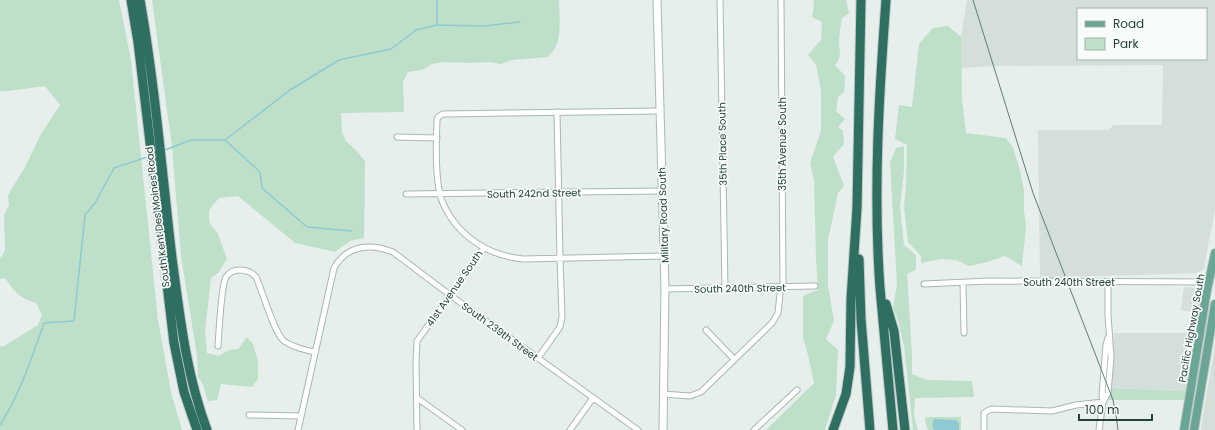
<svg xmlns="http://www.w3.org/2000/svg" width="1215" height="430" viewBox="0 0 1215 430" font-family="Poppins,sans-serif">
<rect width="100%" height="100%" fill="#e6efeb"/>
<!-- built -->
<path fill="#d4dfda" fill-rule="evenodd" d="M967,0H1215V208L1204,269L1197,273L1040,278L1038,130H1108L1114,125H1162L1163,65L995,66L961,68V37ZM1078,9H1206V59H1078Z
M1184,287L1196,288L1201,291V295L1186,391L1111,388L1114,333H1189L1192,312L1181,310Z
M1215,346V430H1201L1205,403Z"/>
<!-- green -->
<path fill="#bfe0c8" d="M0,0H119L131,60L158,320L171,392L182,430H0V346H4L38,325L42,315L36,303C19,298 15,292 5,278L0,279V259L5,250L4,215L9,205L8,195L25,167L41,134L60,105L45,86L8,91H0Z
M152,0H559C559,19 564,43 548,57L512,60L501,64L491,62L469,63L443,62L432,64L422,70L408,72L403,82L404,112L341,113L342,132L346,141L355,149L365,161L364,238L350,241L335,252L295,243L238,196L219,198L209,210V222L218,234L227,259L218,273L211,278L205,331L207,353L218,356L229,350L238,349L247,337L253,344L258,361V379L252,387L221,384L217,400L208,401L203,385L198,377L197,356L181,256L172,147Z
M813,0H846L849,13L842,18C841,25 839,33 839,41C839,52 843,55 835,65L845,76L844,92L838,97L836,111L845,119L838,127L843,131L844,144L833,157L844,186L838,193L828,240V285L834,321L826,339L838,350L836,395L825,430H766L814,383L808,355L803,337V296L818,290L816,259L814,180L810,163L821,131V91L816,65L808,55L821,40L822,22L812,17L814,5Z
M948,26L961,37L962,99L966,133L1006,138L1013,148L1020,171L1024,190V211L1026,227L1022,266L1005,256L984,263L969,266L956,260L941,259L921,263V256L908,242L904,207L906,183L907,145L895,139L899,105L912,107L919,44L933,28Z
M904,146V171L900,207L904,245L916,255V270L907,274L912,354V374L927,380L972,381L974,397L915,398L914,415L918,430H913L904,346L898,320L893,308L897,284L890,162L896,148Z
M1111,388L1186,391L1184,400H1109Z
M926,417H961V430H928L925,421Z"/>
<!-- water -->
<path fill="#8ec9d4" d="M934,419L956,420L959,423V430H934L932,424Z"/>
<g fill="none" stroke-linecap="round" stroke-linejoin="round">
<!-- stream -->
<path stroke="#8ec9d4" stroke-width="1.5" d="M437,25V0
M225,140L260,172L262,188L307,227L352,231
M165,150L191,140H225L290,90L339,60L391,49L416,30L437,25L484,26L520,22
M0,425C20,394 32,357 44,323L74,321L85,215L95,203L114,168L147,157"/>
<defs>
<path id="street" d="M720,0L725,288
M781,0L783,287
M659,111L443,114L438,117L437,120C436,142 435,173 440,194C441,202 447,211 451,218C469,243 493,256 523,259L664,256
M397,137L437,138
M406,194L662,191
M963,283L964,333
M924,284L989,281L1209,282
M665,289L815,286
M706,330L734,359
M218,346C219,333 221,286 226,277C228,273 234,270 239,270C245,270 252,272 256,277C262,290 274,332 283,340C291,347 305,350 315,352
M538,358L560,327L562,317L560,258L557,112
M663,394L690,396L701,392L772,323L778,313L780,294
M417,398L462,430
M1103,402L1108,393L1111,357L1108,315V282
M249,415L301,416
M298,430L334,268C347,245 370,243 393,252L450,295L638,430
M417,430L416,363L417,341L484,248
M570,430L593,398
M754,430L797,390
M984,430V413L991,409L1052,411L1076,405L1103,402
M1099,430L1103,402L1102,395L1106,345L1108,338"/>
<path id="secondary" d="M657,0L665,289L663,430"/>
<path id="primary" d="M1184,430L1207,290L1215,253
M1194,430L1215,304"/>
<path id="highway" d="M131,0L138,42L174,343L184,392L197,430
M140,0C155,85 162,172 172,258C180,317 186,374 207,430
M886,0C879,95 873,192 880,288C884,335 889,383 893,430
M859,259L861,319L870,430
M886,304L894,331L905,430
M833,430L846,394L850,367L851,299L857,208L861,0"/>
</defs>
<!-- street casing -->
<use href="#street" stroke="#a8b8b2" stroke-width="7"/>
<!-- secondary casing -->
<use href="#secondary" stroke="#a4bbb3" stroke-width="9"/>
<!-- primary casing -->
<use href="#primary" stroke="#c2cac8" stroke-width="10"/>
<!-- highway casing -->
<use href="#highway" stroke="#c2cac8" stroke-width="11"/>
<!-- street -->
<use href="#street" stroke="#fff" stroke-width="5"/>
<!-- secondary -->
<use href="#secondary" stroke="#fff" stroke-width="7"/>
<!-- primary -->
<use href="#primary" stroke="#6aa596" stroke-width="8"/>
<!-- highway -->
<use href="#highway" stroke="#2f6f62" stroke-width="9"/>
<!-- tram -->
<path stroke="#5f7d75" stroke-width="1" d="M973,0L1033,193L1113,400L1116,415L1118,430"/>
</g>
<g text-anchor="middle" stroke-width="3.5" stroke-linejoin="round" paint-order="stroke">
<!-- street labels -->
<g font-size="10" fill="#24423a" stroke="#f7fbf9">
<text transform="translate(722 144) rotate(-91)" y="4">35th Place South</text>
<text transform="translate(782 144) rotate(-90)" y="4">35th Avenue South</text>
<text transform="translate(534 193) rotate(-1)" y="4">South 242nd Street</text>
<text transform="translate(663 215) rotate(-92)" y="4">Military Road South</text>
<text transform="translate(157 217) rotate(-97)" y="4">South Kent Des Moines Road</text>
<text x="1069" y="286">South 240th Street</text>
<text transform="translate(454 288) rotate(-55)" y="4">41st Avenue South</text>
<text transform="translate(740 288) rotate(-1)" y="4">South 240th Street</text>
<text transform="translate(1191 328) rotate(-80)" y="4">Pacific Highway South</text>
<text transform="translate(500 331) rotate(36)" y="4">South 239th Street</text>
</g>
</g>
<!-- legend -->
<rect x="1077" y="8" width="130" height="52" fill="#f7fbf9" stroke="#a3b1ad"/>
<rect x="1085" y="21" width="20" height="6" fill="#6aa596" stroke="#a3b1ad"/>
<text x="1113" y="28" font-size="12" fill="#24423a">Road</text>
<rect x="1085" y="38" width="20" height="12" fill="#bfe0c8" stroke="#a3b1ad"/>
<text x="1113" y="48" font-size="12" fill="#24423a">Park</text>
<!-- scale -->
<path d="M1079 414v6h73v-6" fill="none" stroke="#24423a" stroke-width="2"/>
<text x="1085" y="414" font-size="12" fill="#24423a" stroke="#f7fbf9" stroke-width="3" paint-order="stroke">100 m</text>
</svg>
